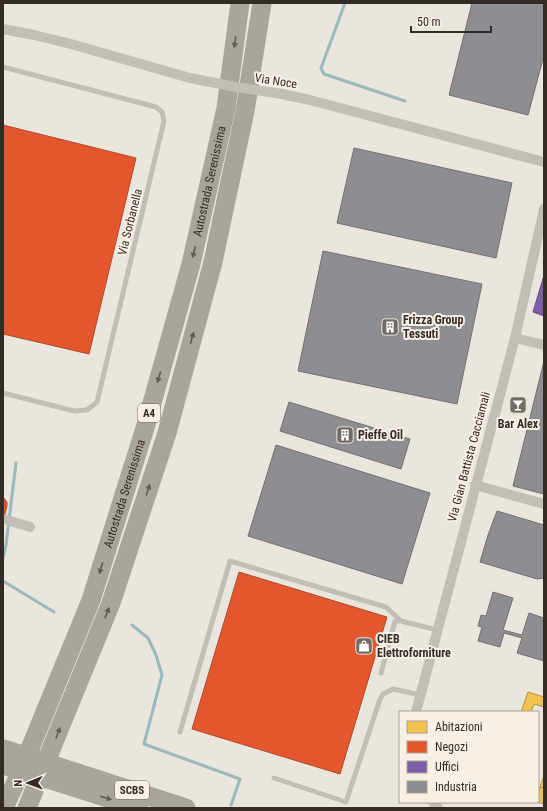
<svg xmlns="http://www.w3.org/2000/svg" width="547" height="811" viewBox="0 0 547 811" font-family="'Roboto Condensed',sans-serif">
<rect width="100%" height="100%" fill="#eae6dd"/>
<!-- homes -->
<path fill="#f2c14e" stroke="#b99442" d="M528,692L544,697V707L534,704L531,712H521Z
M544,775V788L540,787Z
M540,787L544,788V804L536,802H538V796Z"/>
<!-- shops -->
<path fill="#e4572e" stroke="#af4a2c" d="M3,125L136,158L89,354L3,334Z
M3,497L7,502V506L3,522Z
M239,572L387,617L340,774L192,729Z"/>
<!-- offices -->
<path fill="#7b5ea7" stroke="#654f80" d="M544,275V316L533,312Z"/>
<!-- industry -->
<path fill="#8d8d92" stroke="#727072" d="M472,3H544V55L528,115L449,95Z
M354,148L512,183L496,258L337,223Z
M323,251L482,284L457,404L298,371Z
M544,361V494L513,486Z
M289,402L410,439L401,469L280,431Z
M276,445L430,493L402,584L248,536Z
M497,511L544,525V578L537,579L480,562L488,535Z
M493,592L513,598L503,630L522,635L529,613L544,618V661L517,653L522,638L504,633L500,647L478,641L482,627L478,626L481,615L486,616Z"/>
<g fill="none" stroke-linecap="round" stroke-linejoin="round">
<!-- stream -->
<path stroke="#9bb8ba" stroke-width="3" d="M345,3L321,68L324,74L405,101
M3,558L6,545L16,463
M3,581L54,612
M132,625L148,638L156,655L162,675L144,744L240,779L231,805"/>
<!-- lane -->
<path stroke="#c2bdb7" stroke-width="5" d="M3,67L156,107L162,112L164,121L97,402L87,410L74,411L3,393
M381,673L395,621H401
M180,732L230,561L386,607L401,621L437,630
M274,778L346,802L380,699L383,694L393,689L420,695"/>
<!-- street -->
<path stroke="#c2bdb7" stroke-width="10" d="M3,29L34,35L71,44L190,78
M282,94L310,100L544,162
M515,338L544,345
M475,485L544,504
M4,519L30,527
M416,712L515,338L544,209
M433,802L438,808"/>
<!-- highway -->
<g stroke="#a9a49c" stroke-width="19">
<path d="M78,773L186,808"/>
<path d="M73,787L139,808"/>
<path id="s1" d="M4,808L20,773L91,600L145,428L191,264L226,108L240,3"/>
<path d="M27,808L111,603L167,433L213,262L245,111L262,3"/>
</g>
<!-- street-bridge -->
<path stroke="#c2bdb7" stroke-width="10" d="M190,78L236,87L282,94"/>
<!-- highway-bridge -->
<path stroke="#a9a49c" stroke-width="19" d="M4,749L78,773
M3,765L73,787"/>
</g>
<!-- one-way arrows -->
<defs><path id="oneway-solid" d="M-6-.8H1V-3.2L6.5 0L1 3.2V.8H-6Z"/></defs>
<g fill="#625b55">
<use href="#oneway-solid" transform="translate(235 42) rotate(98)"/>
<use href="#oneway-solid" transform="translate(194 252) rotate(103)"/>
<use href="#oneway-solid" transform="translate(192 338) rotate(-75)"/>
<use href="#oneway-solid" transform="translate(159 377) rotate(106)"/>
<use href="#oneway-solid" transform="translate(148 490) rotate(-72)"/>
<use href="#oneway-solid" transform="translate(101 568) rotate(107)"/>
<use href="#oneway-solid" transform="translate(107 613) rotate(-68)"/>
<use href="#oneway-solid" transform="translate(58 733) rotate(-68)"/>
<use href="#oneway-solid" transform="translate(106 798) rotate(17)"/>
</g>
<!-- icons -->
<defs>
<symbol id="building-square" viewBox="-11 -11 22 22"><rect x="-9" y="-9" width="18" height="18" rx="4" fill="#736c66" stroke="#f7f0e4"/><path d="M-4-6H4V6H1V3H-1V6H-4ZM-2.5-4.3h1.7v1.8h-1.7ZM.8-4.3h1.7v1.8H.8ZM-2.5-1h1.7V.8h-1.7ZM.8-1h1.7V.8H.8Z" fill="#fff"/></symbol>
<symbol id="bar-square" viewBox="-11 -11 22 22"><rect x="-9" y="-9" width="18" height="18" rx="4" fill="#736c66" stroke="#f7f0e4"/><path d="M-6-5H6L.8 .8V4.5H3.5V6h-7V4.5H-.8V.8Z" fill="#fff"/></symbol>
<symbol id="shop-square" viewBox="-11 -11 22 22"><rect x="-9" y="-9" width="18" height="18" rx="4" fill="#736c66" stroke="#f7f0e4"/><path d="M-5-2.5h2.3a2.7 3.5 0 0 1 5.4 0H5L5.5 6h-11ZM-1.5-2.5h3a1.5 2.3 0 0 0-3 0Z" fill="#fff"/></symbol>
</defs>
<g fill-rule="evenodd">
<use href="#building-square" x="380" y="317" width="20" height="20"/>
<use href="#bar-square" x="508" y="395" width="20" height="20"/>
<use href="#building-square" x="335" y="425" width="20" height="20"/>
<use href="#shop-square" x="354" y="636" width="20" height="20"/>
</g>
<g text-anchor="middle" stroke-width="4" stroke-linejoin="round" paint-order="stroke">
<!-- shield labels -->
<g fill="#f7f0e4" stroke="#6e665f" stroke-width="1">
<rect x="138" y="404" width="22" height="18" rx="3"/>
<rect x="115" y="781" width="34" height="18" rx="3"/>
</g>
<g font-size="11" font-weight="bold" fill="#332b26">
<text x="149" y="417">A4</text>
<text x="132" y="794">SCBS</text>
</g>
<!-- street labels -->
<g font-size="12" fill="#332b26" stroke="#f7f0e4">
<text transform="translate(276 81) rotate(9)" y="4">Via Noce</text>
<text dy="4" stroke="none"><textPath href="#s1" startOffset="661">Autostrada Serenissima</textPath></text>
<text transform="translate(130 222) rotate(-76)" y="4">Via Sorbanella</text>
<text transform="translate(469 457) rotate(-75)" y="4">Via Gian Battista Cacciamali</text>
<text dy="4" stroke="none"><textPath href="#s1" startOffset="337">Autostrada Serenissima</textPath></text>
</g>
<!-- poi labels -->
<g font-size="12" font-weight="bold" fill="#332b26" stroke="#f7f0e4" text-anchor="start">
<text x="403" y="324">Frizza Group<tspan x="403" dy="14">Tessuti</tspan></text>
<text x="518" y="428" text-anchor="middle">Bar Alex</text>
<text x="358" y="439">Pieffe Oil</text>
<text x="377" y="643">CIEB<tspan x="377" dy="14">Elettroforniture</tspan></text>
</g>
</g>
<!-- border -->
<rect width="547" height="811" fill="none" stroke="#332b26" stroke-width="8"/>
<!-- legend -->
<rect x="399" y="711" width="140" height="92" fill="#f7f0e4" stroke="#a9a198"/>
<rect x="407" y="721" width="20" height="12" fill="#f2c14e" stroke="#a9a198"/>
<text x="435" y="731" font-size="12" fill="#332b26">Abitazioni</text>
<rect x="407" y="741" width="20" height="12" fill="#e4572e" stroke="#a9a198"/>
<text x="435" y="751" font-size="12" fill="#332b26">Negozi</text>
<rect x="407" y="761" width="20" height="12" fill="#7b5ea7" stroke="#a9a198"/>
<text x="435" y="771" font-size="12" fill="#332b26">Uffici</text>
<rect x="407" y="781" width="20" height="12" fill="#8d8d92" stroke="#a9a198"/>
<text x="435" y="791" font-size="12" fill="#332b26">Industria</text>
<!-- north arrow -->
<g transform="translate(28 783) rotate(269)" stroke="#f7f0e4" stroke-width="3" paint-order="stroke">
<path d="M0-3L7 15L0 10L-7 15Z" fill="#332b26"/>
<text y="-6" font-size="11" font-weight="bold" text-anchor="middle" fill="#332b26">N</text>
</g>
<!-- scale -->
<path d="M411 26v6h80v-6" fill="none" stroke="#332b26" stroke-width="2"/>
<text x="417" y="26" font-size="12" fill="#332b26" stroke="#f7f0e4" stroke-width="3" paint-order="stroke">50 m</text>
</svg>
